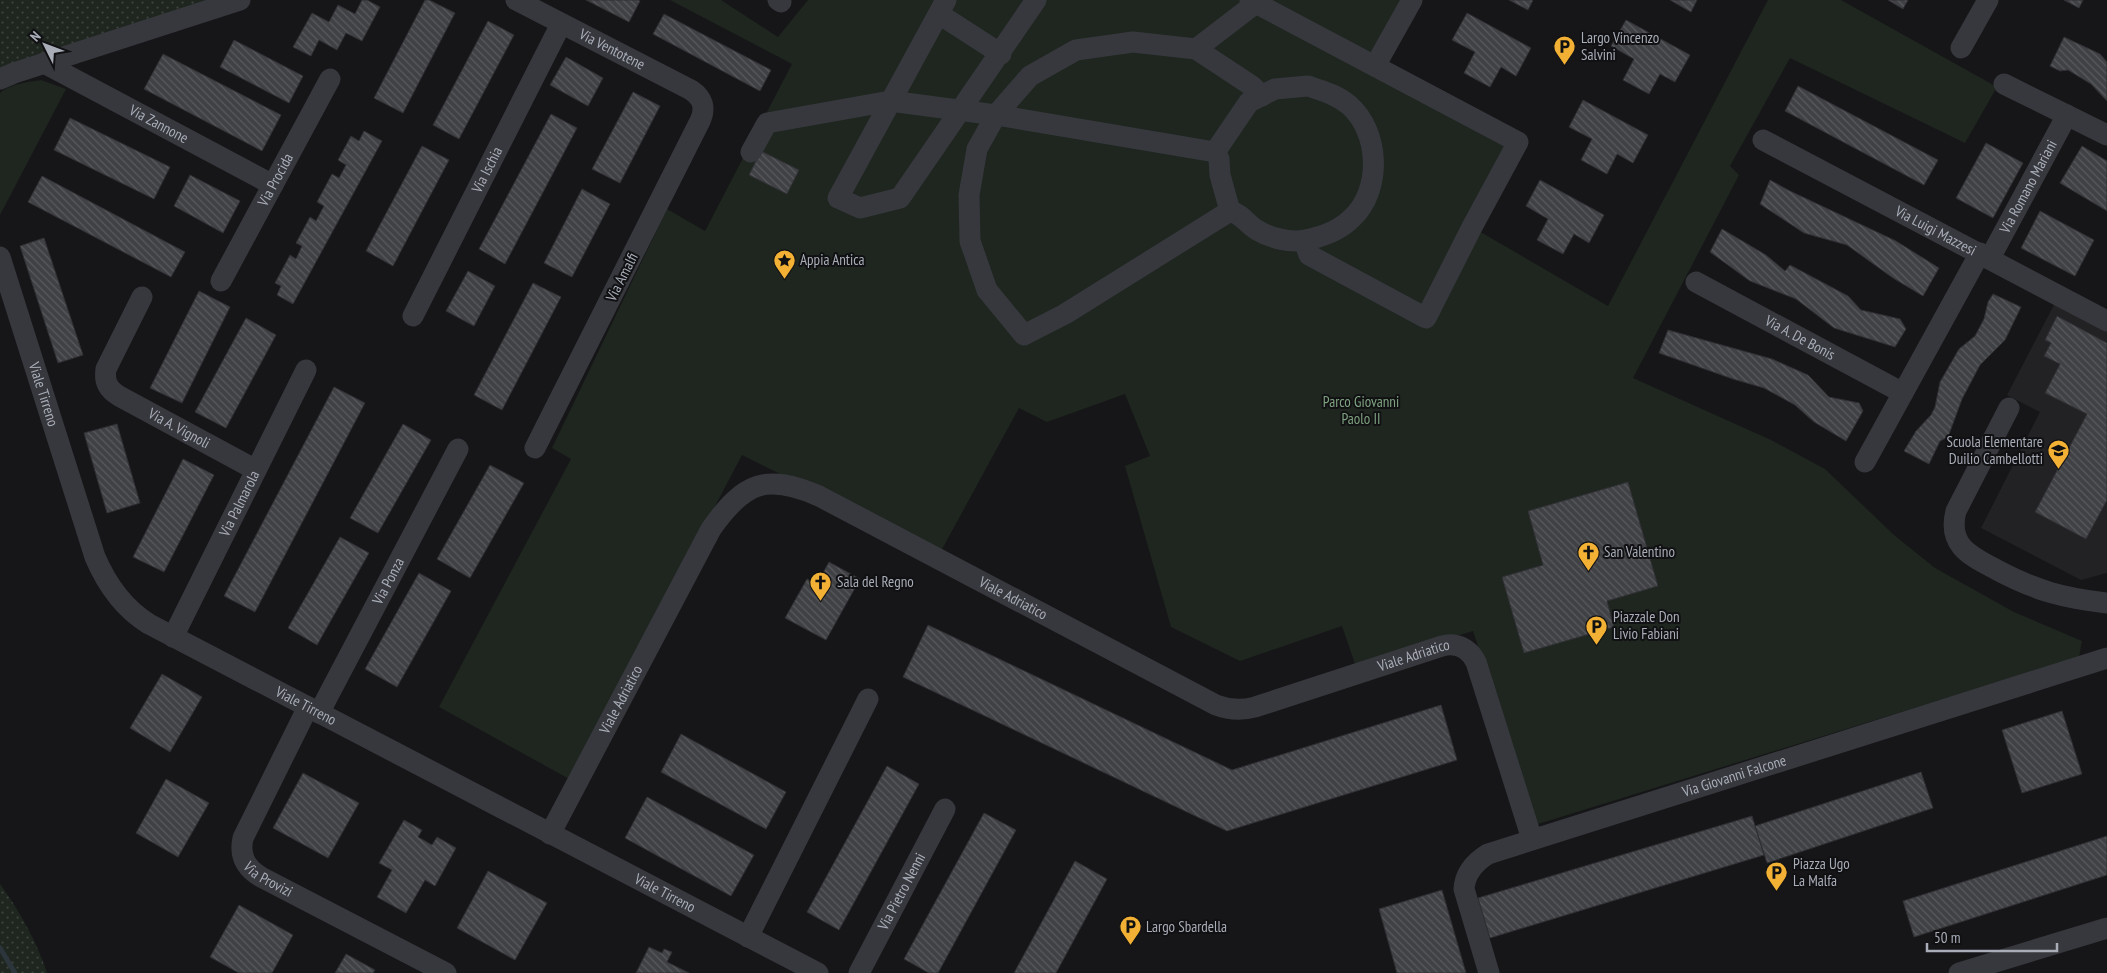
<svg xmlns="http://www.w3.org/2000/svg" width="2107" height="973" viewBox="0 0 2107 973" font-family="'PT Sans Narrow',sans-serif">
<defs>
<pattern id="grass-dots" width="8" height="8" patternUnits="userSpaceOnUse" patternTransform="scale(1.25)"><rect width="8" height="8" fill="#1e261f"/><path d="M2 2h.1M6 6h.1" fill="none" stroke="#3c433d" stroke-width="1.8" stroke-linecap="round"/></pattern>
<pattern id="building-back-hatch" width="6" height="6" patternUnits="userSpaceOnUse" patternTransform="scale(1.25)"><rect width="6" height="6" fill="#404145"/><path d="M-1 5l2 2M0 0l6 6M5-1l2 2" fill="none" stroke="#595a5e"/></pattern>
</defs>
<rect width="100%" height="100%" fill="#161618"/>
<!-- built -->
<path fill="#222225" d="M2056,301L2107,329V573L2081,580L1981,528L2040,412L2007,395Z"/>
<!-- grass -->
<path fill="url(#grass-dots)" d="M0,0H221L0,71Z
M0,884C19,910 37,942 47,973H0Z"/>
<!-- green -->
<path fill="#1e261f" d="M670,0H721L778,37L808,0H1412L1376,66L1518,142L1472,227L1608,306L1768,0H1841L1997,87L1965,143L1790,58L1730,166L1739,175L1633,378L1771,440L1825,469L1894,535L1935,568L2014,612L2082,641L2079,657L1538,824L1473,631L1356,667L1342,626L1240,661L1171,627L1125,466L1150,456L1125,394L1047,422L1019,408L940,553L742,455L571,780L439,707L571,459L552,448L667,209L705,231L792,64Z
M41,80L66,89L0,215V93C9,84 29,82 41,80Z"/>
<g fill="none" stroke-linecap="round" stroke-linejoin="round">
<!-- stream -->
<path stroke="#2c353c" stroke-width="5" d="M0,948L15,973"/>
</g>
<!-- building -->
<path fill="url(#building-back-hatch)" stroke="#303034" d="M362,0H367L380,7L362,41L346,33L337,50L319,40L311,56L293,47L312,13L329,22L338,5L355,14Z
M425,0H429L455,13L403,113L374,98Z
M586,0H638L640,1L629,22Z
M1509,0H1533L1528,10Z
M1670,0H1697L1691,12Z
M1888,0H1908L1903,9Z
M2064,0H2083L2079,8Z
M1467,13L1531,48L1516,76L1501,67L1490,87L1464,73L1475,52L1452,40Z
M664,14L771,70L760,91L653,34Z
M1626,20L1690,55L1675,82L1660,74L1649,94L1623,80L1634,59L1611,46Z
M488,21L514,35L459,139L433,125Z
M2064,37L2100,54L2107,62V101L2091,84L2068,70L2060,71L2050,66Z
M234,40L303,76L289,103L220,67Z
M163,54L281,115L262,151L144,89Z
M566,57L603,78L588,106L550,85Z
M1798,86L1938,160L1924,185L1785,111Z
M633,92L660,106L620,183L592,169Z
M1583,100L1648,135L1633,163L1617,154L1607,174L1581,160L1592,139L1569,127Z
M551,114L577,128L505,264L479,249Z
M70,118L170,167L154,199L54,150Z
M364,131L382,141L293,304L277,295L281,286L275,283L290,255L296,259L302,246L296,243L310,217L316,221L324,206L317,202L332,174L339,178L346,165L338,160L351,136L359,141Z
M1986,143L2023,163L1993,218L1956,198Z
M422,146L449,160L393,266L366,251Z
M2082,146L2107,161V211L2060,183Z
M761,151L799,170L787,194L749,175Z
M190,175L240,201L223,233L174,206Z
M42,176L185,252L171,277L28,202Z
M1540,180L1604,215L1589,243L1574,234L1563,254L1537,240L1548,219L1526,206Z
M1770,180L1790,191L1896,241L1939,268L1923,296L1893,278L1847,245L1804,233L1760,204Z
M582,189L610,204L572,277L544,263Z
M2040,211L2094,240L2075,276L2021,248Z
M1722,229L1766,255L1785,271L1790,265L1848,296L1861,310L1900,319L1906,329L1895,347L1834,328L1796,299L1750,281L1710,252Z
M44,238L83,355L58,363L20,246Z
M468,271L495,286L474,326L446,311Z
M533,283L561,297L502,410L474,395Z
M199,291L230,307L182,403L150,388Z
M1993,294L2021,307L2005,340L1980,365L1962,399L1948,437L1940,441L1929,464L1904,451L1916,431L1931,415L1935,407L1940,382L1959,349L1975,336L1984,319L1988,302Z
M2057,316L2107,343V500L2086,539L2035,512L2087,414L2045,393L2060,364L2044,356L2051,343L2045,340Z
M246,318L276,335L226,428L195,412Z
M1668,330L1772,359L1808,375L1829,397L1859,403L1863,411L1846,441L1814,422L1795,405L1764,388L1733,379L1659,353Z
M334,387L365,403L255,612L224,596Z
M117,424L140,503L107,513L84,433Z
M403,424L431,440L378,533L350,518Z
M183,459L214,475L164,572L133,557Z
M490,465L524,483L470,578L437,559Z
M1628,482L1658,586L1607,601L1614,627L1524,653L1502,577L1543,565L1528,511Z
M340,537L369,553L317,645L288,628Z
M829,562L860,579L826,640L785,618L807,579L817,584Z
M419,573L451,591L397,687L365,669Z
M928,625L1232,770L1441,705L1457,760L1227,831L903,677Z
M162,674L202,697L170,752L130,728Z
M2062,711L2082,774L2022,793L2002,730Z
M681,734L786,792L766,829L661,772Z
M887,766L919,784L839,930L807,912Z
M1921,772L1933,808L1767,863L1755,826Z
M303,773L359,803L328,858L273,828Z
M166,779L209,803L178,857L136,833Z
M647,797L754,855L731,896L625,838Z
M984,813L1016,830L938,973H929L904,959Z
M1752,816L1764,855L1490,938L1478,898Z
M404,820L422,830L418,837L432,845L437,837L456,848L435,886L425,880L406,913L377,897L392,870L379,863Z
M2107,836V875L1914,937L1903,901Z
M1075,861L1107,879L1056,973H1014Z
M488,871L547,903L515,960L457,928Z
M1442,890L1466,973H1397L1379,909Z
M239,905L293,935L272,973H239L210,957Z
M649,947L662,953L664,949L672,952L667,962L689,973H636Z
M346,954L375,970L373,973H335Z"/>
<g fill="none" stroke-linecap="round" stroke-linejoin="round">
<!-- minor -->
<g stroke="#37383d" stroke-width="21">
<path id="s1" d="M516,0L691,90C703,98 706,108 700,121L535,448"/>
<path d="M778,0L781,2"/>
<path d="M946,0L838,198L860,208L900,198L1036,0"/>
<path d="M1250,0L1518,142L1472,227L1426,318L1309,255L1304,241"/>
<path d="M939,14L1001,54"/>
<path d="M1961,48L1988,0"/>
<path d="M1196,49L1256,3"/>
<path id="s2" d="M44,63L273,185"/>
<path d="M1375,66L1412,0"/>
<path d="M0,79L14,73L240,0"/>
<path d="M2004,84L2107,135"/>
<path d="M1308,86C1323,91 1337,95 1349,105C1380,132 1382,190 1352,218C1340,230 1322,237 1305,240C1290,243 1270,238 1257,230C1247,224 1242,214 1230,211L1220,175L1219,159L1215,152L1249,102L1275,89Z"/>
<path id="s3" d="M1763,140L2107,321"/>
<path d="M751,152L767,123L890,101L996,115L1215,152"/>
<path d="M1230,211L1065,314L1024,335L987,290L970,241L969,195L977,149L996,115L1030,76L1076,50L1133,42L1196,49L1252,86L1262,96"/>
<path id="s4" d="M0,257L95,557C107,585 123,608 149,624L818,973"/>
<path id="s5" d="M1990,258L2067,115"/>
<path id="s6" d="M221,281L330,79"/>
<path id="s7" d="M1696,282L1903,393"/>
<path id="s8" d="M142,297L106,369C104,382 108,389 119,396L256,470"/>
<path id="s9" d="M413,316L561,24"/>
<path d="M2009,408L1956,511C1947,546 1971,556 1997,570C2037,591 2063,598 2107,603"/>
<path d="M1865,462L1980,253"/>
<path id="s10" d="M173,637L306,370"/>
<path id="s11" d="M308,707L243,838C239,856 246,868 261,877L446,973"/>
<path id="s12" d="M319,713L458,449"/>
<path id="s13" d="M550,834L711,529C744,482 766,473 819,496L1216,705C1229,710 1241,711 1255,707L1442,646C1456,642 1469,648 1476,662L1532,839"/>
<path d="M748,937L868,699"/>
<path id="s14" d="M859,973L945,809"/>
<path id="s15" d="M1489,973L1464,889C1465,873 1475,862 1488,854L2107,658"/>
<path d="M1959,973L2107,928"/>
</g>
</g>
<!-- icons -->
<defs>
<symbol id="parking-pin" viewBox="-11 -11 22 30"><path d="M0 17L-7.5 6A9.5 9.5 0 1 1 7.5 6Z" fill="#f2b134" stroke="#111113"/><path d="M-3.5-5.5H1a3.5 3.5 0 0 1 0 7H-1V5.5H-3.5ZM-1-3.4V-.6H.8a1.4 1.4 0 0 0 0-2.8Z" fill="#111"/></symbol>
<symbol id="sight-pin" viewBox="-11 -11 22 30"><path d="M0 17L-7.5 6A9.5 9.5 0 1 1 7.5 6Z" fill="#f2b134" stroke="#111113"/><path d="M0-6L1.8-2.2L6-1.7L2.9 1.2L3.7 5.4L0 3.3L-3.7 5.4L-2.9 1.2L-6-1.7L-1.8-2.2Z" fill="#111"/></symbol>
<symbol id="school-pin" viewBox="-11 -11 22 30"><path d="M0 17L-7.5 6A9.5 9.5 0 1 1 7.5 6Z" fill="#f2b134" stroke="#111113"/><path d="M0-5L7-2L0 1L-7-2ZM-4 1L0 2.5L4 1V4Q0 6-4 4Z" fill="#111"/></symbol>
<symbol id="church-pin" viewBox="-11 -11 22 30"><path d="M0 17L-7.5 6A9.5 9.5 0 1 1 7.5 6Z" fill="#f2b134" stroke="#111113"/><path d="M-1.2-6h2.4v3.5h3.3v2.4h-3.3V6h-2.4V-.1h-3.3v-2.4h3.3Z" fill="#111"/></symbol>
</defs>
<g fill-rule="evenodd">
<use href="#parking-pin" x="1552" y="34" width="25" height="34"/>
<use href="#sight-pin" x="772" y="248" width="25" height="34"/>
<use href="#school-pin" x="2046" y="438" width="25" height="34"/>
<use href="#church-pin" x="1576" y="540" width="25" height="34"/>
<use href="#church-pin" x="808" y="570" width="25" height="34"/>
<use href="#parking-pin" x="1584" y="614" width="25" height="34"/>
<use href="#parking-pin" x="1764" y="860" width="25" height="34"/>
<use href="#parking-pin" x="1118" y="914" width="25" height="34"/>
</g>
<g text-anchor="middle" stroke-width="4" stroke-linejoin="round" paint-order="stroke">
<!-- poi labels -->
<g font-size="15" fill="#a8adb8" stroke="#111113" text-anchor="start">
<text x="1581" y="43">Largo Vincenzo<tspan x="1581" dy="17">Salvini</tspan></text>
<text x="800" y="265">Appia Antica</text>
<text x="2043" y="447" text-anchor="end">Scuola Elementare<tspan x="2043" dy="17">Duilio Cambellotti</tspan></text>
<text x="1604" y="557">San Valentino</text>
<text x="837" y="587">Sala del Regno</text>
<text x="1613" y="622">Piazzale Don<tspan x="1613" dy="17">Livio Fabiani</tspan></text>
<text x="1793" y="869">Piazza Ugo<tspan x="1793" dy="17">La Malfa</tspan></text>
<text x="1146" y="932">Largo Sbardella</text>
</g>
<!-- street labels -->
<g font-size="15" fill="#a8adb8" stroke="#111113">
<text dy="5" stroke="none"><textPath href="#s1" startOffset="108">Via Ventotene</textPath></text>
<text dy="5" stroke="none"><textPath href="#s2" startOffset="130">Via Zannone</textPath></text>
<text dy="5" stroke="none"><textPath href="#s9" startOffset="164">Via Ischia</textPath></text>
<text dy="5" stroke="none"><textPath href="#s6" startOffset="115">Via Procida</textPath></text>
<text dy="5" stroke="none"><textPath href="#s5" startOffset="81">Via Romano Mariani</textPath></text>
<text dy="5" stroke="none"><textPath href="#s3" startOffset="195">Via Luigi Mazzesi</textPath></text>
<text transform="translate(622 277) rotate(-63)" y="5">Via Amalfi</text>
<text dy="5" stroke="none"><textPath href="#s7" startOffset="118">Via A. De Bonis</textPath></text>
<text dy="5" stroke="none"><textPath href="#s4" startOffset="144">Viale Tirreno</textPath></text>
<text dy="5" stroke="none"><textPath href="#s8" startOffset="181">Via A. Vignoli</textPath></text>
<text dy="5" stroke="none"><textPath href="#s10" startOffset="149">Via Palmarola</textPath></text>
<text dy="5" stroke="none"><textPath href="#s12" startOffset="149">Via Ponza</textPath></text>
<text dy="5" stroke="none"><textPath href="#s13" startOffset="692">Viale Adriatico</textPath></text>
<text dy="5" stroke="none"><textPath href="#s13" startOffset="1128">Viale Adriatico</textPath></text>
<text dy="5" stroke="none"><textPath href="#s13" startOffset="152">Viale Adriatico</textPath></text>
<text dy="5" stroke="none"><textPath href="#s4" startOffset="579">Viale Tirreno</textPath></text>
<text dy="5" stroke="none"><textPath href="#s15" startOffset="390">Via Giovanni Falcone</textPath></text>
<text dy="5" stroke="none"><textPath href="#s11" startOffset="200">Via Provizi</textPath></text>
<text dy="5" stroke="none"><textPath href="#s14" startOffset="92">Via Pietro Nenni</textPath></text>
<text dy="5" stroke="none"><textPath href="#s4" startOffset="984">Viale Tirreno</textPath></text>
</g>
<!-- park labels -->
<g font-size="15" fill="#7fa381" stroke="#111113">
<text x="1361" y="407">Parco Giovanni<tspan x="1361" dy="17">Paolo II</tspan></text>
</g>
</g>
<!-- north arrow -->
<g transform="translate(45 45) rotate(312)" stroke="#111113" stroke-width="4" paint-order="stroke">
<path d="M0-4L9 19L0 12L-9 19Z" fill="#a8adb8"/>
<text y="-8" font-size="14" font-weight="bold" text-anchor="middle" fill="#a8adb8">N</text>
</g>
<!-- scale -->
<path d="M1927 943v8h130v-8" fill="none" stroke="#a8adb8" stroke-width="2.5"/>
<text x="1934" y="943" font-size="15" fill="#a8adb8" stroke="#111113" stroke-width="4" paint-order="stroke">50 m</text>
</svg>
